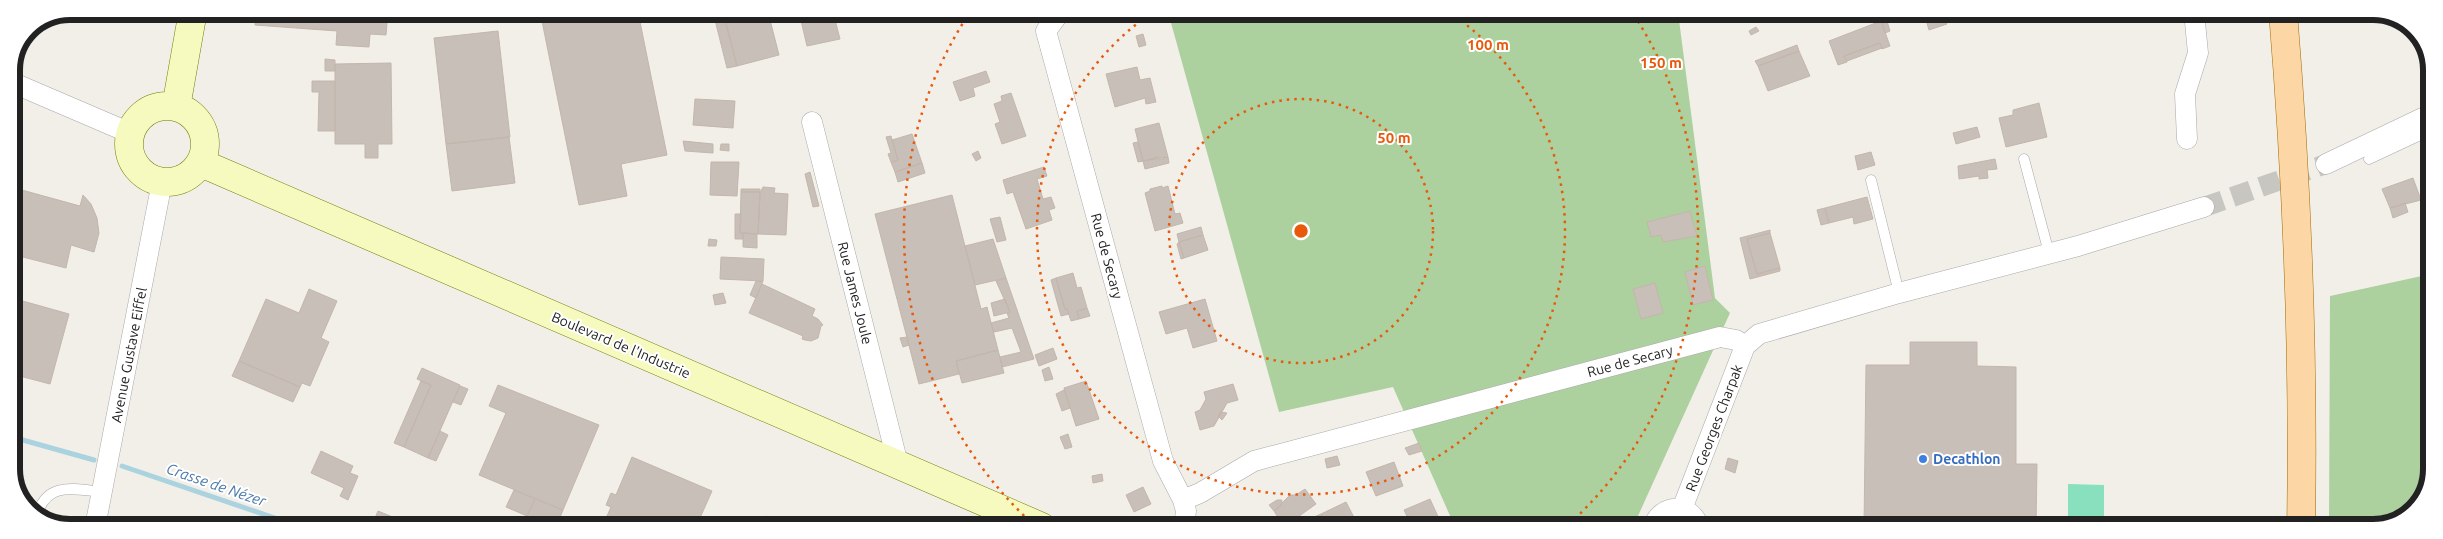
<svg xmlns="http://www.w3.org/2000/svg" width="2443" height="539" viewBox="0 0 2443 539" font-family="Ubuntu,sans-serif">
<rect width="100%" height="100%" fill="#f2efe9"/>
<!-- forest -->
<path fill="#add19e" d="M1168,12H1678L1715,298L1730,313L1633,527H1455L1393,387L1279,412Z
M2431,274V480L2412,513L2373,528H2329L2330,296Z"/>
<!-- pitch -->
<path fill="#88e0be" d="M2068,484L2104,485V528H2068Z"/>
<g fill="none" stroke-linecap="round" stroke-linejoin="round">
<!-- stream -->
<path stroke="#aad3df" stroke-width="5" d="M12,437L94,460
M122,466L301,527"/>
</g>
<!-- building -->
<path fill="#c7bfb8" stroke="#c4b6ab" d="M256,11H388L386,35L370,34L369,47L336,45L337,31L255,25Z
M540,11L638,12L667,155L621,164L627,196L579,205Z
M713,12H723L737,66L727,68Z
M723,12H768L779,55L737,66Z
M799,12H833L840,39L807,46Z
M1936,12H1942L1947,24L1929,30L1924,13Z
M1951,12L1953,20L1946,22L1943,13Z
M1955,12H1971V13L1957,18Z
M1881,21L1890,46L1882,49L1880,43L1844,56L1847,62L1838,65L1829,41Z
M1887,21L1890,31L1885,33L1882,23Z
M1756,27L1759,31L1751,35L1749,31Z
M498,31L510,137L446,144L434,38Z
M1143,34L1146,45L1139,47L1136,36Z
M1880,43L1882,48L1847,61L1844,56Z
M1797,45L1799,51L1758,66L1755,61Z
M1799,51L1810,76L1768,91L1758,66Z
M325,59L335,60V71H325Z
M391,63L392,144H378V158H365V144H335V64Z
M1137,67L1140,80L1150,78L1156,102L1146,104L1145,98L1115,107L1106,74Z
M986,71L990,82L973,88L975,96L960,101L953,82Z
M312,81H335V131H318L319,92H312Z
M1011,93L1026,136L1002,144L995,124L1000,122L994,104L1002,101L1001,96Z
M695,99L735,101L733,128L693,125Z
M2039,103L2047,137L2006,147L1999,118L2013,115V110Z
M1159,123L1168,157L1143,161L1135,129Z
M1977,127L1980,137L1956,144L1953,133Z
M912,134L922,163L895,172L891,162L898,160L892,140Z
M891,136L898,160L891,162L888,154L891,153L886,137Z
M509,137L515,183L452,191L446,144Z
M683,141L713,144V153L685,151Z
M1138,142L1143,161L1138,162L1133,143Z
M721,144H729V151L720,150Z
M2424,149L2431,151L2429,164L2421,162Z
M978,151L981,158L976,161L972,154Z
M1871,152L1875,165L1858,170L1855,156Z
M1158,157L1159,160L1168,157L1169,163L1145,169L1143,161Z
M1995,159L1997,169L1987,170L1988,178L1979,179V176L1959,179L1958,166Z
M711,162H739L737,196L710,195Z
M922,163L925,173L898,182L895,172Z
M1044,167L1047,176L1037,179L1043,199L1051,197L1055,208L1049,210L1052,220L1026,229L1013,192L1007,194L1003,180Z
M810,172L819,206L813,207L805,174Z
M2413,178L2421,200L2390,208L2382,189Z
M1162,186V188L1168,186L1175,214L1180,213L1183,223L1155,231L1145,193L1150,191V189Z
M11,187L80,206L83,195L91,204L97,218L99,233L94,252L71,245L66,268L11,254Z
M763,187L775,188L774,193L788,194L786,235L758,234L760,193Z
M741,189H760V192H741Z
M741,192H760L758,234L740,233Z
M952,195L981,309L987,307L998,350L956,361L959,374L919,384L875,214Z
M1867,197L1873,219L1854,224L1853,217L1829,223L1825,208Z
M2405,203L2408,212L2393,218L2390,208Z
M1825,208L1829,223L1821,225L1817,210Z
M1690,211L1697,236L1663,242L1661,235L1651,237L1647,222Z
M735,214H741L740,233H743V239H735Z
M1000,217L1006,240L997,242L990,219Z
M1201,227L1203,235L1179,242L1177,234Z
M1770,230V233L1747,239L1757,274L1780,268V271L1750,279L1740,238Z
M743,233L757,234V248L743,247Z
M1770,233L1780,268L1757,274L1747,239Z
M1203,235L1208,250L1184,258L1179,242Z
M709,239L717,240L716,246H708Z
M993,239L1006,278L975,285L965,246Z
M1179,242L1184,258L1181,259L1177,244Z
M721,257L764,259L763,281L720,279Z
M1705,266L1713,300L1693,305L1685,272Z
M1073,273L1077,288L1081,287L1087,308L1077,311L1079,319L1071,321L1067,309H1065L1056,278Z
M1006,278L1034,359L1002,367L1000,357L1021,352L1012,328L994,332L991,323L1009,318L1007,313L1010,312L996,281Z
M1056,278L1065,309H1067L1069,314L1061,316L1051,280Z
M756,281H763L756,298L750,295Z
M1655,283L1663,313L1641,319L1633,289Z
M762,284L815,309L812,316L818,319L823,325L821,326L818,338L811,341L805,340L802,339L803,336L749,313Z
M309,289L337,301L321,338L329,342L310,386L302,383L300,387L239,361L266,299L299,313Z
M723,293L726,303L715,305L713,295Z
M12,298L69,314L50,384L12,374Z
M1005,299L1010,312L994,316L991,303Z
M1205,299L1217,341L1193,348L1187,328L1166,334L1159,312Z
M1087,308L1090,316L1079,319L1077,311Z
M907,337L909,345L903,347L900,338Z
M1910,342H1977V366L2016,367V464H2037L2036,528H1864L1866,365H1910Z
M1053,348L1057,359L1039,366L1035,355Z
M998,350L1004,373L962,383L956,361Z
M239,361L300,387L293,402L232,376Z
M1049,367L1053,379L1045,381L1042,370Z
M422,368L460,385L428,458L404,447L431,385L417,379Z
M421,381L431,385L404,447L394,443Z
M1086,381L1099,419L1076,426L1064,388Z
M1233,384L1238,400L1227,403L1214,426L1200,430L1195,412L1200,410L1206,399L1204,392Z
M498,385L599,425L563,510L479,475L506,413L489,406Z
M460,386L468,389L461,405L453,402Z
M1064,390L1070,408L1062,411L1056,394Z
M1220,412L1227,413L1222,420L1218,416Z
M440,431L448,435L436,461L428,458Z
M1068,434L1072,447L1065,449L1060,437Z
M1419,443L1422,451L1409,455L1405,448Z
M321,451L353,466L350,473L358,476L348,500L340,496L344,488L311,473Z
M1337,456L1340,465L1327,468L1325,459Z
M632,457L712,491L696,527H602L611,507L606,505L611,493L616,495Z
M1728,458L1738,461L1735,473L1725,469Z
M1394,462L1403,486L1376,496L1366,472Z
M1102,474L1103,481L1093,483L1092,476Z
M1143,487L1151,504L1134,512L1126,495Z
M1305,489L1316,504L1284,527L1274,511L1290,495H1296Z
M514,490L535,499L527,516L506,507Z
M535,499L563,510L556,527L527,516Z
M1430,499L1441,523L1431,527H1412L1404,510Z
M1277,500H1282L1281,506L1274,511L1269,505Z
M1346,502L1359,527H1320L1326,524L1321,514Z
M378,511L400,520L398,527L383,526L385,523L375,518Z
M1321,514L1326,524L1319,527L1314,517Z
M766,516L791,527H761Z"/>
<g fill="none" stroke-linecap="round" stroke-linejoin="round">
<!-- street-tunnel -->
<path stroke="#c8c6c1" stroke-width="20" stroke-dasharray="20 10" stroke-linecap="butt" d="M2204,207L2326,164"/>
<defs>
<path id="lane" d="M2024,159L2049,253
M2369,159L2431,130
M1871,180L1899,293
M37,515C47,481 74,489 102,492"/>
<path id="street" d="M1060,12L1046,31L1163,461L1183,500
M11,82L130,133
M812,122L898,464
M2187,139L2185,94L2198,53L2194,12
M2326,164L2431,114
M1682,509L1745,346L1759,334L1899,293L2078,246L2204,207
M95,527L162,182
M1184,527L1186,511L1183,500L1200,493L1254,461L1720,337L1736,340L1745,346
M1653,527C1661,503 1691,502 1699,527"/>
<path id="secondary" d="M129 144a38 38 0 1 1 76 0a38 38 0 1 1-76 0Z
M176,107L193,11
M201,163L1042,527"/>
<path id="primary" d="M2283,12C2297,183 2304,356 2301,528"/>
</defs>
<!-- lane casing -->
<use href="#lane" stroke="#a9a9a9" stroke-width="11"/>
<!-- street casing -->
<use href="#street" stroke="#a9a9a9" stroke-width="21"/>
<!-- secondary casing -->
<use href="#secondary" stroke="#707d05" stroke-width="29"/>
<!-- primary casing -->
<use href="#primary" stroke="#a06b00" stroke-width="29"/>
<!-- lane -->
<use href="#lane" stroke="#fff" stroke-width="10"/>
<!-- street -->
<use href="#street" stroke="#fff" stroke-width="20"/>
<!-- secondary -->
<use href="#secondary" stroke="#f7fabf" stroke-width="28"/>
<!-- primary -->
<use href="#primary" stroke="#fcd6a4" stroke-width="28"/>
</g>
<!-- distance rings -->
<g fill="none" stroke="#e8590c" stroke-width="2.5" stroke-dasharray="2.5 5">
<circle cx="1301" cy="231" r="132"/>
<path d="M1449 12A264 264 0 1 1 1153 12"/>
<path d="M1035 526A397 397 0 0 1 970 12M1634 15A397 397 0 0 1 1567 526"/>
</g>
<!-- markers -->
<circle fill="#3f7fe0" stroke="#fff" stroke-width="2" cx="1923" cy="459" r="5"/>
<g text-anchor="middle" stroke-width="4" stroke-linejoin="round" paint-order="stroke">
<!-- street labels -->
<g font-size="14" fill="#222" stroke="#fff">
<text transform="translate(1107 256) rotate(75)" y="5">Rue de Secary</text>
<text transform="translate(855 293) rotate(76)" y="5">Rue James Joule</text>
<text transform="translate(621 345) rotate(23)" y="5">Boulevard de l'Industrie</text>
<text transform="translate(129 355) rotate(-79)" y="5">Avenue Gustave Eiffel</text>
<text transform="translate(1630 361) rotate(-15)" y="5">Rue de Secary</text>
<text transform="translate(1714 428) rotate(-69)" y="5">Rue Georges Charpak</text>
</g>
<!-- shop labels -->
<g font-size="14" font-weight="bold" fill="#366cbe" stroke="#fff" text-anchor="start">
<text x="1933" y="464">Decathlon</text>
</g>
<!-- water labels -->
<g font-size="15" font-style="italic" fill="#4a7aab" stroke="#fff">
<text transform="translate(216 485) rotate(19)" y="5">Crasse de Nézer</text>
</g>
</g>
<!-- crop -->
<path d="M0 0H2443V539H0ZM70 20H2373A50 50 0 0 1 2423 70V469A50 50 0 0 1 2373 519H70A50 50 0 0 1 20 469V70A50 50 0 0 1 70 20Z" fill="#fff" fill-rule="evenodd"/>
<path fill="none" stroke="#222" stroke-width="6" d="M70 20H2373A50 50 0 0 1 2423 70V469A50 50 0 0 1 2373 519H70A50 50 0 0 1 20 469V70A50 50 0 0 1 70 20Z"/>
<circle cx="1301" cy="231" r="8" fill="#e8590c" stroke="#fff" stroke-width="2.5"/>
<g font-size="15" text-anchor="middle" font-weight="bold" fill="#e8590c" stroke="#fff" stroke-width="4" stroke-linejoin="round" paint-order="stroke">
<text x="1488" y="50">100 m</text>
<text x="1661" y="68">150 m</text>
<text x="1394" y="143">50 m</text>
</g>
</svg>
